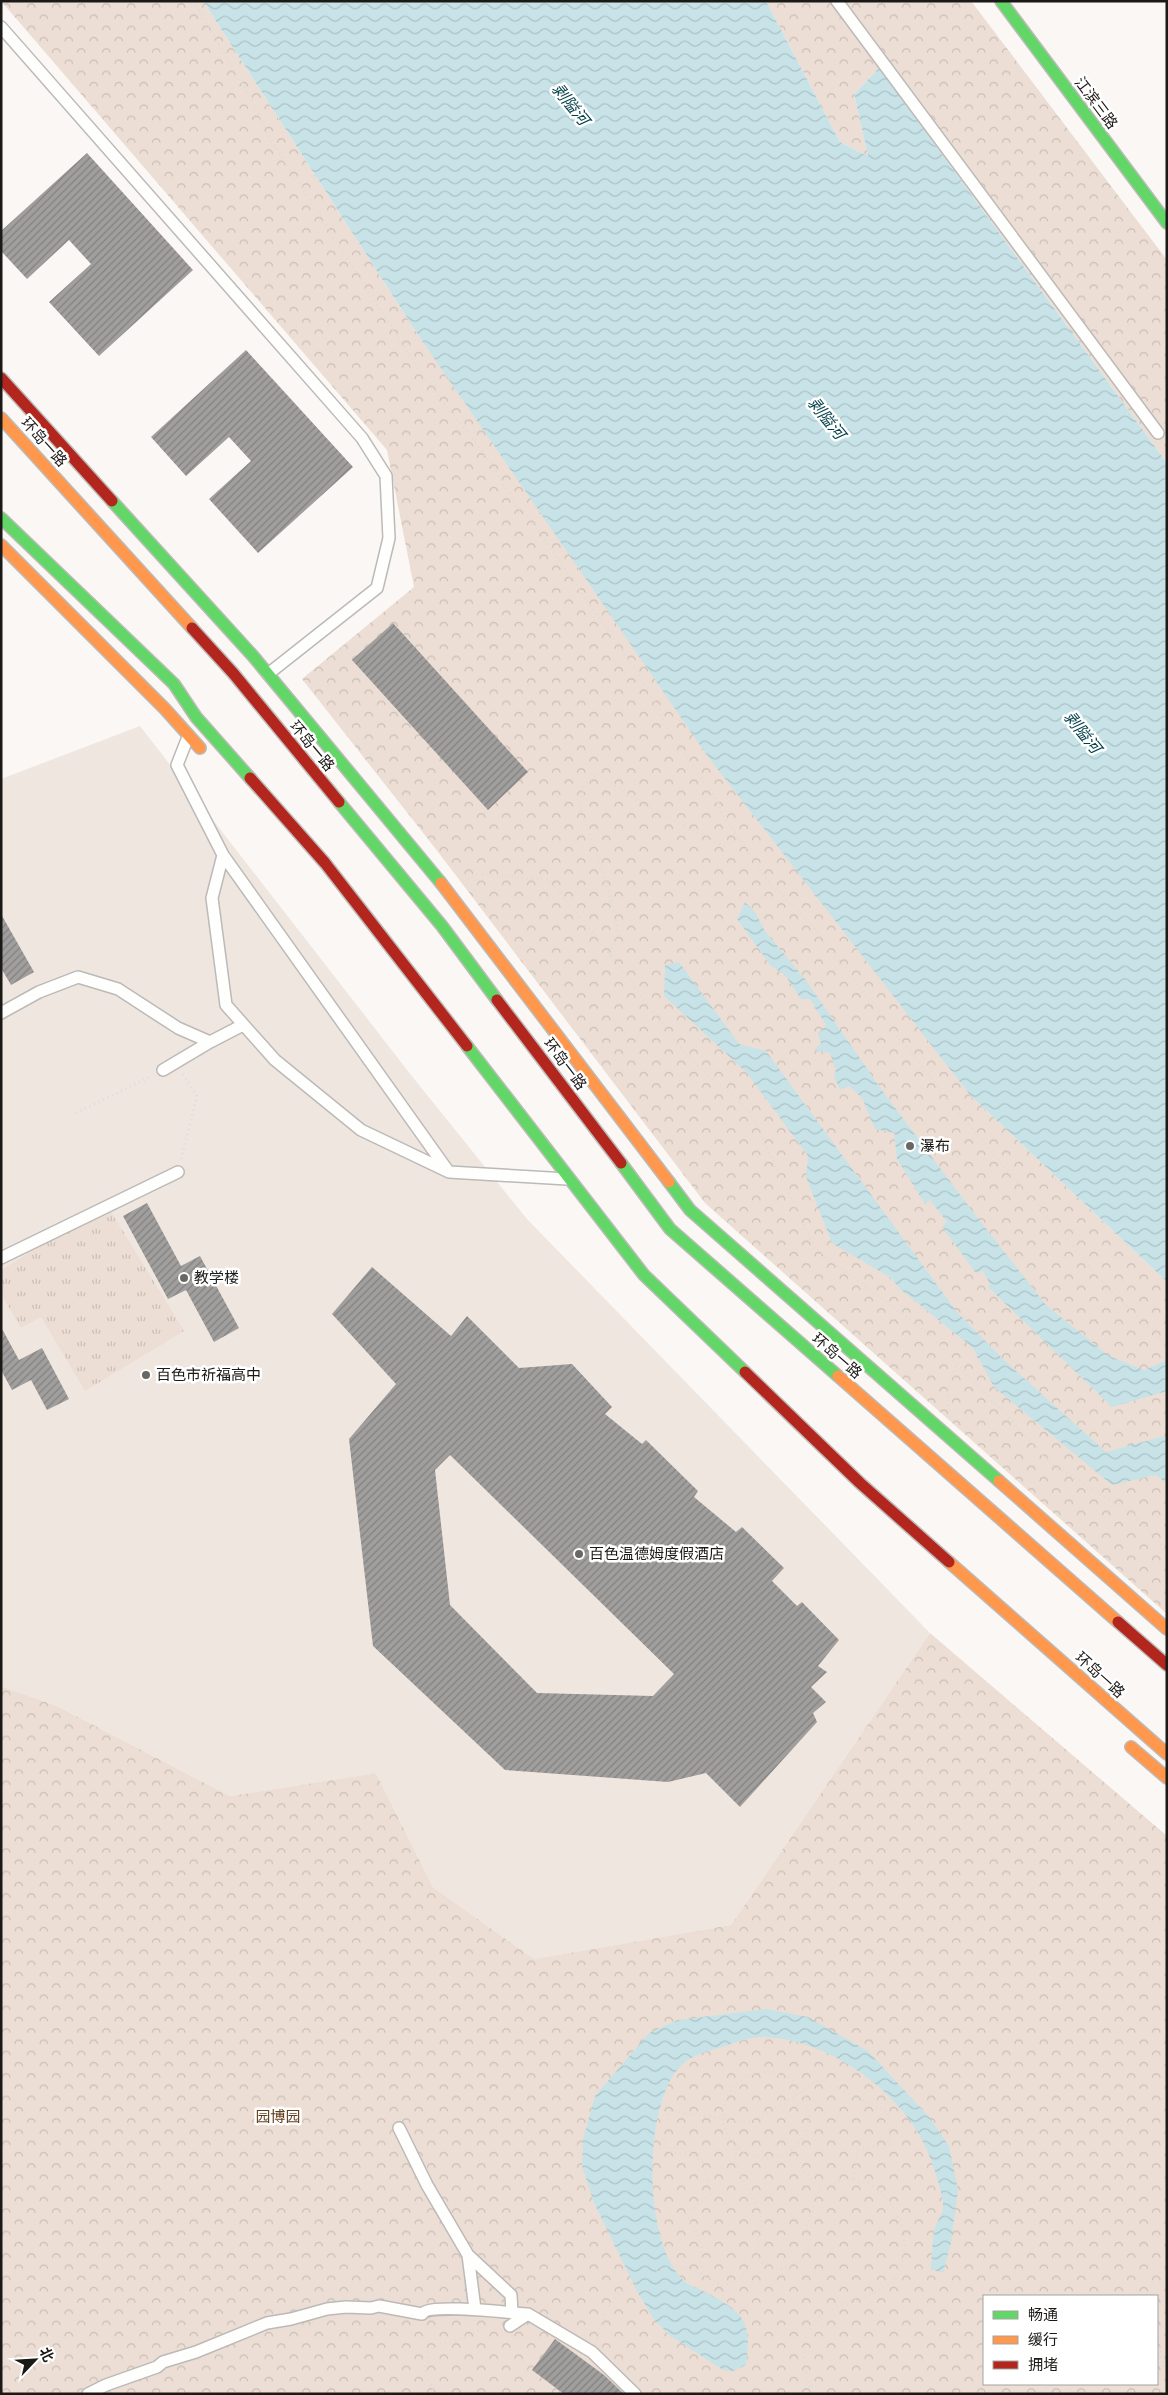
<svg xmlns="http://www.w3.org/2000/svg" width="1168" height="2395" viewBox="0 0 1168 2395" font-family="Mulish,'Noto Sans SC',sans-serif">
<defs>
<pattern id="grass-tufts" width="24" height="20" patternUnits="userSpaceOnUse" patternTransform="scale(1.25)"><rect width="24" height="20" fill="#ecded4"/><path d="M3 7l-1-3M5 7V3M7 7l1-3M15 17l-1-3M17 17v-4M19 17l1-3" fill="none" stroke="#cabeb5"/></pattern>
<pattern id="park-crowns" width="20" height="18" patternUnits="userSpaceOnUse" patternTransform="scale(1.25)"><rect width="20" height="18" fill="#ecded4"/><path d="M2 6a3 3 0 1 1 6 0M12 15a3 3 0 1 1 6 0" fill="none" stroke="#cabeb5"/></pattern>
<pattern id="water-waves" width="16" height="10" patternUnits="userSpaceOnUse" patternTransform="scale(1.25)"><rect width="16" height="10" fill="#c8e3e8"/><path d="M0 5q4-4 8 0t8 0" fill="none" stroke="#abc2c6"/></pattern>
<pattern id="building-hatch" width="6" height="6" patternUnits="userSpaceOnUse" patternTransform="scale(1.25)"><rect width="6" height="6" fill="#a19f9d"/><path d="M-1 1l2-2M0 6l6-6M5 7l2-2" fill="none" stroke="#82817f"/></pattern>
</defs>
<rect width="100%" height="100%" fill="#faf7f4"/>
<!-- built -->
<path fill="#f0e6e0" d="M140,726L411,1075L527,1219L930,1633L731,1925L534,1959L433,1887L376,1773L230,1796L57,1706L1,1686V779Z"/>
<!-- grass -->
<path fill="url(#grass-tufts)" d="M107,1205L184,1331L85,1391L41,1317L21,1328L1,1294V1270Z"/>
<!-- park -->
<path fill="url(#park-crowns)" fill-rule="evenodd" d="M1,1H203L418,335L970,1095L1167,1282V1614L705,1203L435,848L302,679L414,587L387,450Z
M766,1H971L1167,260V463L879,68L854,94L868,156L840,142Z
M930,1633L1167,1836V2394H1V1686L57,1706L230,1796L376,1773L433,1887L534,1959L731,1925ZM984,2296H1157V2384H984Z"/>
<!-- water -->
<path fill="url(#water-waves)" d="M203,1H766L840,142L868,156L854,94L879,68L1167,463V1282L970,1095L706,754L418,335Z
M745,902L755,912L765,931L805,979L884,1093L970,1208L1046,1305L1109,1356L1144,1370L1167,1360V1391L1112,1407L988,1287L990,1284L983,1271L976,1273L942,1227L947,1222L930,1200L925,1204L897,1159L894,1133L875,1129L862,1098L849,1086L840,1090L834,1076L836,1070L830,1053L814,1050L821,1044L818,1034L826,1025L810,999H801L785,975L771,966L737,919Z
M679,962L739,1044L766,1051L957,1312L1004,1360L1106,1452L1164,1436L1167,1439V1484L1156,1475L1112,1485L994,1387L973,1348L900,1289L891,1278L832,1243L806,1177L808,1156L747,1073L664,996L665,965Z
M766,2009L808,2017L868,2051L930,2118L949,2146L958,2190L951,2243L943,2273L931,2269C932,2256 932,2243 934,2230C936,2222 944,2213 943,2205C942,2191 936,2174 931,2160C909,2096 831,2039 763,2037C750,2037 734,2043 722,2047C692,2055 676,2062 665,2092C646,2140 646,2242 683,2280C688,2285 697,2288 703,2291C742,2311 753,2319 746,2365L733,2371L723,2370L669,2335L653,2318L637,2291L594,2203L582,2166L583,2139L595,2096L649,2033L678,2020Z"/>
<!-- building -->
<path fill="url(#building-hatch)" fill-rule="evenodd" d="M87,153L193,270L99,356L49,302L91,264L69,240L27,279L1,251V231Z
M246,350L353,467L258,553L209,499L251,461L229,437L186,476L151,437Z
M393,623L528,772L488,810L352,660Z
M1,914L34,972L11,985L1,968Z
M147,1203L181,1266L200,1256L239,1328L214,1342L186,1290L168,1299L123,1216Z
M372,1267L451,1336L467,1316L519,1368L572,1364L612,1407L605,1414L642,1444L646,1440L698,1491L694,1497L736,1532L742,1527L784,1568L772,1581L797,1606L802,1602L839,1640L818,1666L827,1672L811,1687L826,1702L813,1713L817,1722L740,1807L706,1773L668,1782L505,1770L373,1646L349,1439L396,1384L332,1314ZM450,1455L674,1674L653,1696L537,1693L450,1605L435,1470Z
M1,1327L19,1360L42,1348L69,1399L47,1410L31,1380L12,1390L1,1370Z
M555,2339L604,2375L624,2394H564L532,2370Z"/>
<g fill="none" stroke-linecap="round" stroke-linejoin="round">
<defs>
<path id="lane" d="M837,1L1158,433
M1,27L362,438L386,476L389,538L377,588L268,674
M188,737L177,765L223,855L212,898L226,1005L275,1060L361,1130L449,1172L567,1179
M223,855L448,1171
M1,1013L39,992L78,977L118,989L178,1028L210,1042L243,1025
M163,1070L210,1042
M1,1258L178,1172
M399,2128L427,2185L468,2255L511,2295L512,2313
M468,2255L475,2309
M528,2314L592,2352L635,2394
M88,2394L106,2385L157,2367L163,2362L196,2352L267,2323L291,2319L327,2309L346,2307L371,2308L379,2306L422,2314C429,2303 512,2313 528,2314L510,2326"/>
<path id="fast" d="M1001,1L1167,223
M112,501L253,656L441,883
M1,518L174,684L196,717L250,778
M339,802L442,926L497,1000
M467,1046L644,1275L745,1372
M621,1163L670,1229L838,1376
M669,1182L690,1210L999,1481"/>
<path id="slow" d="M1,418L192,628
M1,545L165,709L200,748
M441,883L669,1182
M838,1376L1118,1622
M999,1481L1167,1629
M949,1562L1167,1754
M1131,1747L1167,1778"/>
<path id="jam" d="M1,378L112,501
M192,628L233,673L339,802
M250,778L325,863L467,1046
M497,1000L621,1163
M745,1372L860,1483L949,1562
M1118,1622L1167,1665"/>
</defs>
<!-- lane casing -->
<use href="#lane" stroke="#bcbab8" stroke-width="14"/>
<!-- fast casing -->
<use href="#fast" stroke="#bcbab8" stroke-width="14"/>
<!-- slow casing -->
<use href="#slow" stroke="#bcbab8" stroke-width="14"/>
<!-- jam casing -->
<use href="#jam" stroke="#bcbab8" stroke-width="14"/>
<!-- path -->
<path stroke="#dddcda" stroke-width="3" stroke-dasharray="1 4" stroke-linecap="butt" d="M193,1L254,104L268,135L421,373L491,463L516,506L527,515L650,691L664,723L718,802L720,811L769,882L809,922L951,1104L1106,1286L1167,1345
M468,879L478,874L549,880L609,953L687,1056L749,1110L815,1249L929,1334L1053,1465L1136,1516L1167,1552
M609,953L619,935L607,885L580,808L584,785L597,774L644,805L724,846L739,838
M76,1113L152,1076
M181,1159L197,1096L183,1074
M949,1406L948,1390L957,1363
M723 2115a43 43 0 1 1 86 0a43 43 0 1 1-86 0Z
M738,2148L734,2161L762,2218L756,2254
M791,2150L807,2175L820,2188
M701,2273V2240
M1157,2324L1167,2331
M597,2339C600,2329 603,2315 609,2307C623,2286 651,2268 677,2267C693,2267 710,2279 723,2286L742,2278L756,2254L761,2261L779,2270L799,2263L809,2247L806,2227L820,2188C843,2179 847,2175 871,2185C886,2191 894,2209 900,2223C905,2232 904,2243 904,2253C902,2306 832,2291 809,2330C799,2347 807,2376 812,2394
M1157,2342L1167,2373
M1068,2384L1072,2394
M436,2394L426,2376L425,2366L428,2362L429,2352L435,2345L465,2338L487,2326
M1037,2394L1053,2384"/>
<!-- lane -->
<use href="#lane" stroke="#fefefd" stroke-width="11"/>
<!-- fast -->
<use href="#fast" stroke="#63d668" stroke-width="11"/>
<!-- slow -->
<use href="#slow" stroke="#ff974d" stroke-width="11"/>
<!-- jam -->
<use href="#jam" stroke="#b3261e" stroke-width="11"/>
<!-- path-bridge -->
<path stroke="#dddcda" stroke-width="3" stroke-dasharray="1 4" stroke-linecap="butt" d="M701,2240L686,2214L710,2194L705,2163L690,2153H672L663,2142L669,2111L750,2122L778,2108L818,2080L888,2112L889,2143L857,2150L854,2180"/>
</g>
<!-- markers -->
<g fill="#696764" stroke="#fff" stroke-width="2">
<circle cx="910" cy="1146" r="5"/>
<circle cx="184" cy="1278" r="5"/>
<circle cx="146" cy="1375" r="5"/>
<circle cx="579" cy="1554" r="5"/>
</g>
<g text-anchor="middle" stroke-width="5" stroke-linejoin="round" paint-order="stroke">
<!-- street labels -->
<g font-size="15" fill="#1b1916" stroke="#fff">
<text transform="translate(1096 103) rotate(53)" y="5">江滨三路</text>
<text transform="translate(44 442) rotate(48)" y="5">环岛一路</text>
<text transform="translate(312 746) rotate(50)" y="5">环岛一路</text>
<text transform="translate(565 1064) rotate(53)" y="5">环岛一路</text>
<text transform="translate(837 1356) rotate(41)" y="5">环岛一路</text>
<text transform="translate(1100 1675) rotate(42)" y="5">环岛一路</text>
</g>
<!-- poi labels -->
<g font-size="15" fill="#1b1916" stroke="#fff" text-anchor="start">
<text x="920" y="1151">瀑布</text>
<text x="194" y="1283">教学楼</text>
<text x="156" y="1380">百色市祈福高中</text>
<text x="589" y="1559">百色温德姆度假酒店</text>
</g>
<!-- park labels -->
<g font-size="15" fill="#633d19" stroke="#fff">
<text x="278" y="2122">园博园</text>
</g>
<!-- water labels -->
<g font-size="16" font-style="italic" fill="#003f49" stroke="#fff">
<text transform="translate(571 104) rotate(51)" y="6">剥隘河</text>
<text transform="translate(827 418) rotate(51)" y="6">剥隘河</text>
<text transform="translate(1083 732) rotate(51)" y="6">剥隘河</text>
</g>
</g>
<!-- border -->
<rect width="1168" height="2395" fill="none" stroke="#1b1916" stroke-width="5"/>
<!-- legend -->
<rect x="983" y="2295" width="175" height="90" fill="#ffffff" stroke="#a4a3a2"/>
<rect x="993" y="2311" width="25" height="8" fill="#63d668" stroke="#a4a3a2"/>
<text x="1028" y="2320" font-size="15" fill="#1b1916">畅通</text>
<rect x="993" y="2336" width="25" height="8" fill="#ff974d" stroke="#a4a3a2"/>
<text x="1028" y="2345" font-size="15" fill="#1b1916">缓行</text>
<rect x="993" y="2361" width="25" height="8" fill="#b3261e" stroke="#a4a3a2"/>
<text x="1028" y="2370" font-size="15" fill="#1b1916">拥堵</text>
<!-- north arrow -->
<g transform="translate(35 2360) rotate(65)" stroke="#ffffff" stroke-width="4" paint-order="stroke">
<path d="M0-4L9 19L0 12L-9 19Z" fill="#1b1916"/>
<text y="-8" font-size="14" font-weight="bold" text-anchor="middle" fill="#1b1916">北</text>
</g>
</svg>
